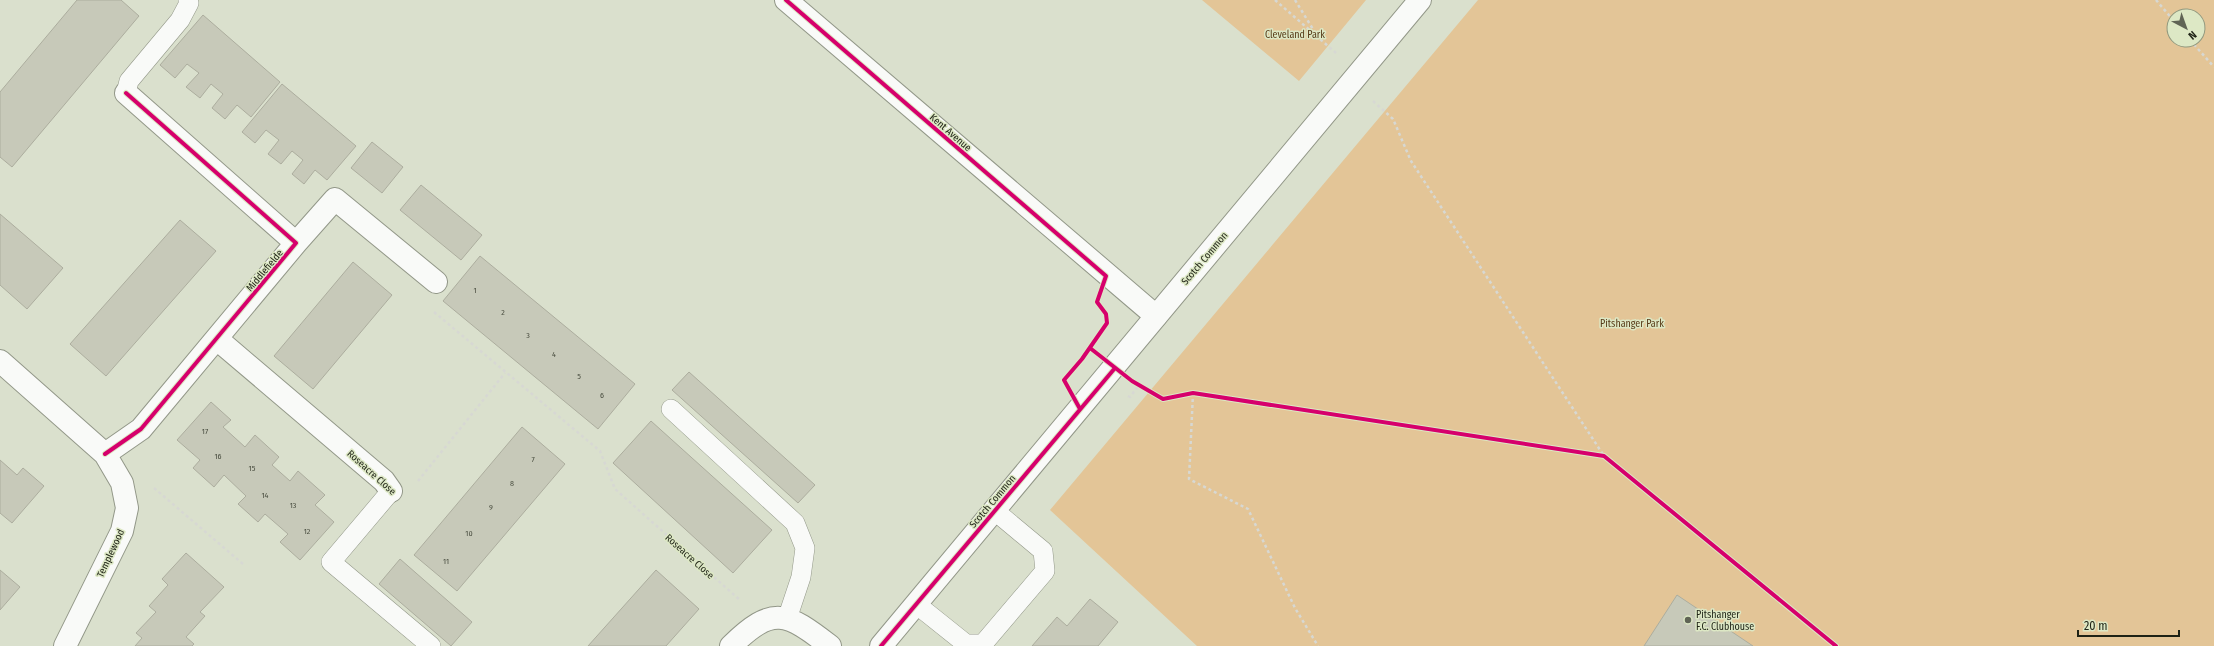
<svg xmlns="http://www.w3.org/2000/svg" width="2214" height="646" viewBox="0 0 2214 646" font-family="'Fira Sans Condensed',sans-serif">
<rect width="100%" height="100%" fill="#dae0cd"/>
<!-- green -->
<path fill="#e3c597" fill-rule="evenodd" d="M1202,0H1366L1299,81Z
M1478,0H2214V646H1197L1050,510ZM2174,16H2198V40H2174Z"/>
<!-- building -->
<path fill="#c7c9b9" stroke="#acad9e" d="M77,0H121L139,16L12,167L0,157V92Z
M203,15L280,82L251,117L237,105L225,119L212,108L223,94L211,84L200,98L186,87L199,73L187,64L175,78L160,65Z
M282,84L356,146L327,180L315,170L304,184L292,174L303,160L292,151L281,164L268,154L279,140L266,130L255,143L242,132Z
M372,142L403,167L382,193L351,168Z
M421,185L482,235L461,260L400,210Z
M0,214L63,268L27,309L0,285Z
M180,220L216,251L106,376L70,344Z
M480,256L635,384L598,429L443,301Z
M353,262L392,295L313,389L274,356Z
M689,372L815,485L798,503L672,390Z
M211,402L231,420L223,427L245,447L255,435L279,457L272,465L290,481L298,471L325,495L315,505L334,522L300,560L280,542L288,534L265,514L258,522L238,504L246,496L224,475L214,487L193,468L200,460L177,440Z
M651,421L772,530L733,573L613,463Z
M522,427L565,464L457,591L414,555Z
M0,460L17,475L23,468L44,486L12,523L0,513Z
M186,553L224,587L200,612L205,616L186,637L194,644L192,646H135L142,638L136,633L156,612L149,606L168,585L162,579Z
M400,559L472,622L451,646L379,584Z
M0,570L20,587L0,610Z
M656,570L699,609L666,646H588Z
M1677,595L1753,646H1644Z
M1090,599L1118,622L1098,646H1032L1057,617L1067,626Z"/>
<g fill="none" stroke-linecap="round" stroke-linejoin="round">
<defs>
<path id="service" d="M126,93L129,81L180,20L189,3L188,0
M671,409L795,523L805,548L801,577L787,619
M391,491L331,562L431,646
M916,604L966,644H983L1045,571L1043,551L995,511"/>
<path id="minor" d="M786,0L1156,316
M296,243L335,199L436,282
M217,339L384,481L391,491
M0,361L105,454L122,483L127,508L122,531L65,646
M105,454L141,429L296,243L126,93
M731,646C773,605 786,612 830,646"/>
<path id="secondary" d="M881,646L1420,0"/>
</defs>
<!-- service casing -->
<use href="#service" stroke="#929788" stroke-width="20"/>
<!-- minor casing -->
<use href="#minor" stroke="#929788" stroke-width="24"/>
<!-- secondary casing -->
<use href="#secondary" stroke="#929788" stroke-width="24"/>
<!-- path -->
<path stroke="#d7d8d3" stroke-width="2.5" stroke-dasharray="3 3" stroke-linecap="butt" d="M1275,0L1336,53
M1295,0L1316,34
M2156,0L2174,21
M2190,40L2214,67
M1373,101L1393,119L1411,161L1604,456
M434,312L600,451L615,489L741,601
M1193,393L1189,479L1248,509L1295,608L1318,646
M1128,396L1130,397L1139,385
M418,481L505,373
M154,488L243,564"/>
<!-- service -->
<use href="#service" stroke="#f9faf8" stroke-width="19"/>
<!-- minor -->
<use href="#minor" stroke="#f9faf8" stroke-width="22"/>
<!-- secondary -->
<use href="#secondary" stroke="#f9faf8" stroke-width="22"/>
<defs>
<path id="cycleway" d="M786,0L1106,276L1097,302L1106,314L1107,323L1082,359L1064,380L1080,409
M1090,348L1132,381L1163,399L1193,393L1604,456L1836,646
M105,454L141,429L296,243L126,93
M881,646L1115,368"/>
</defs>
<!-- cycleway casing -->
<use href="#cycleway" stroke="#dde8c5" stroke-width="6"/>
<!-- cycleway -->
<use href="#cycleway" stroke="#d6006c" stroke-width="4"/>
</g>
<!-- markers -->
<circle fill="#606455" stroke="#dde8c5" stroke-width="1.5" cx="1688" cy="620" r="4"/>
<g text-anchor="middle" stroke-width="3" stroke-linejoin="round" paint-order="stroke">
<!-- number labels -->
<g font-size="8" fill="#4a4e40">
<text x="475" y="293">1</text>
<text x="503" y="315">2</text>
<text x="528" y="338">3</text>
<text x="554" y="357">4</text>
<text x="579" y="379">5</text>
<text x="602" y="398">6</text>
<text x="205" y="434">17</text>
<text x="218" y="459">16</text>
<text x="533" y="462">7</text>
<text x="252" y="471">15</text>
<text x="512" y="486">8</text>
<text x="265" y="498">14</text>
<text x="293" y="508">13</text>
<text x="491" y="510">9</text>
<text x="307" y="534">12</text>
<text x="469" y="536">10</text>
<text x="446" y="564">11</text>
</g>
<!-- park labels -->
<g font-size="10" fill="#573a17" stroke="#dde8c5">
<text x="1295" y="38">Cleveland Park</text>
<text x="1632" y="327">Pitshanger Park</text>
</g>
<!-- street labels -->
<g font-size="10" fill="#1e2215" stroke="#dde8c5">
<text transform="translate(951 132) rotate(41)" y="4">Kent Avenue</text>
<text transform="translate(1204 258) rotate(-50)" y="4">Scotch Common</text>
<text transform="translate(264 270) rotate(-50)" y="4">Middlefielde</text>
<text transform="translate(372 472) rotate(42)" y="4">Roseacre Close</text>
<text transform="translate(992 501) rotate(-50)" y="4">Scotch Common</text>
<text transform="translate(110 553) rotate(-65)" y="4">Templewood</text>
<text transform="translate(690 556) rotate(42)" y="4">Roseacre Close</text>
</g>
<!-- poi labels -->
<g font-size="10" fill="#1e2215" stroke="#dde8c5" text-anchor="start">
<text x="1696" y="618">Pitshanger<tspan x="1696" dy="12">F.C. Clubhouse</tspan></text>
</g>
</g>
<!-- north arrow -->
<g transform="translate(2186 28) rotate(139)"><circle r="19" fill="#dde8c5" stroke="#91997f"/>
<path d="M0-3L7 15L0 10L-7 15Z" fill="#606455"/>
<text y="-6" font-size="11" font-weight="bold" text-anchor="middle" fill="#1e2215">N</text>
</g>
<!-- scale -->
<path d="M2078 630v6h101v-6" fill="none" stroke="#1e2215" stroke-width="2"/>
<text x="2084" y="630" font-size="12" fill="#1e2215" stroke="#dde8c5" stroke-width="3" paint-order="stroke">20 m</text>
</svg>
